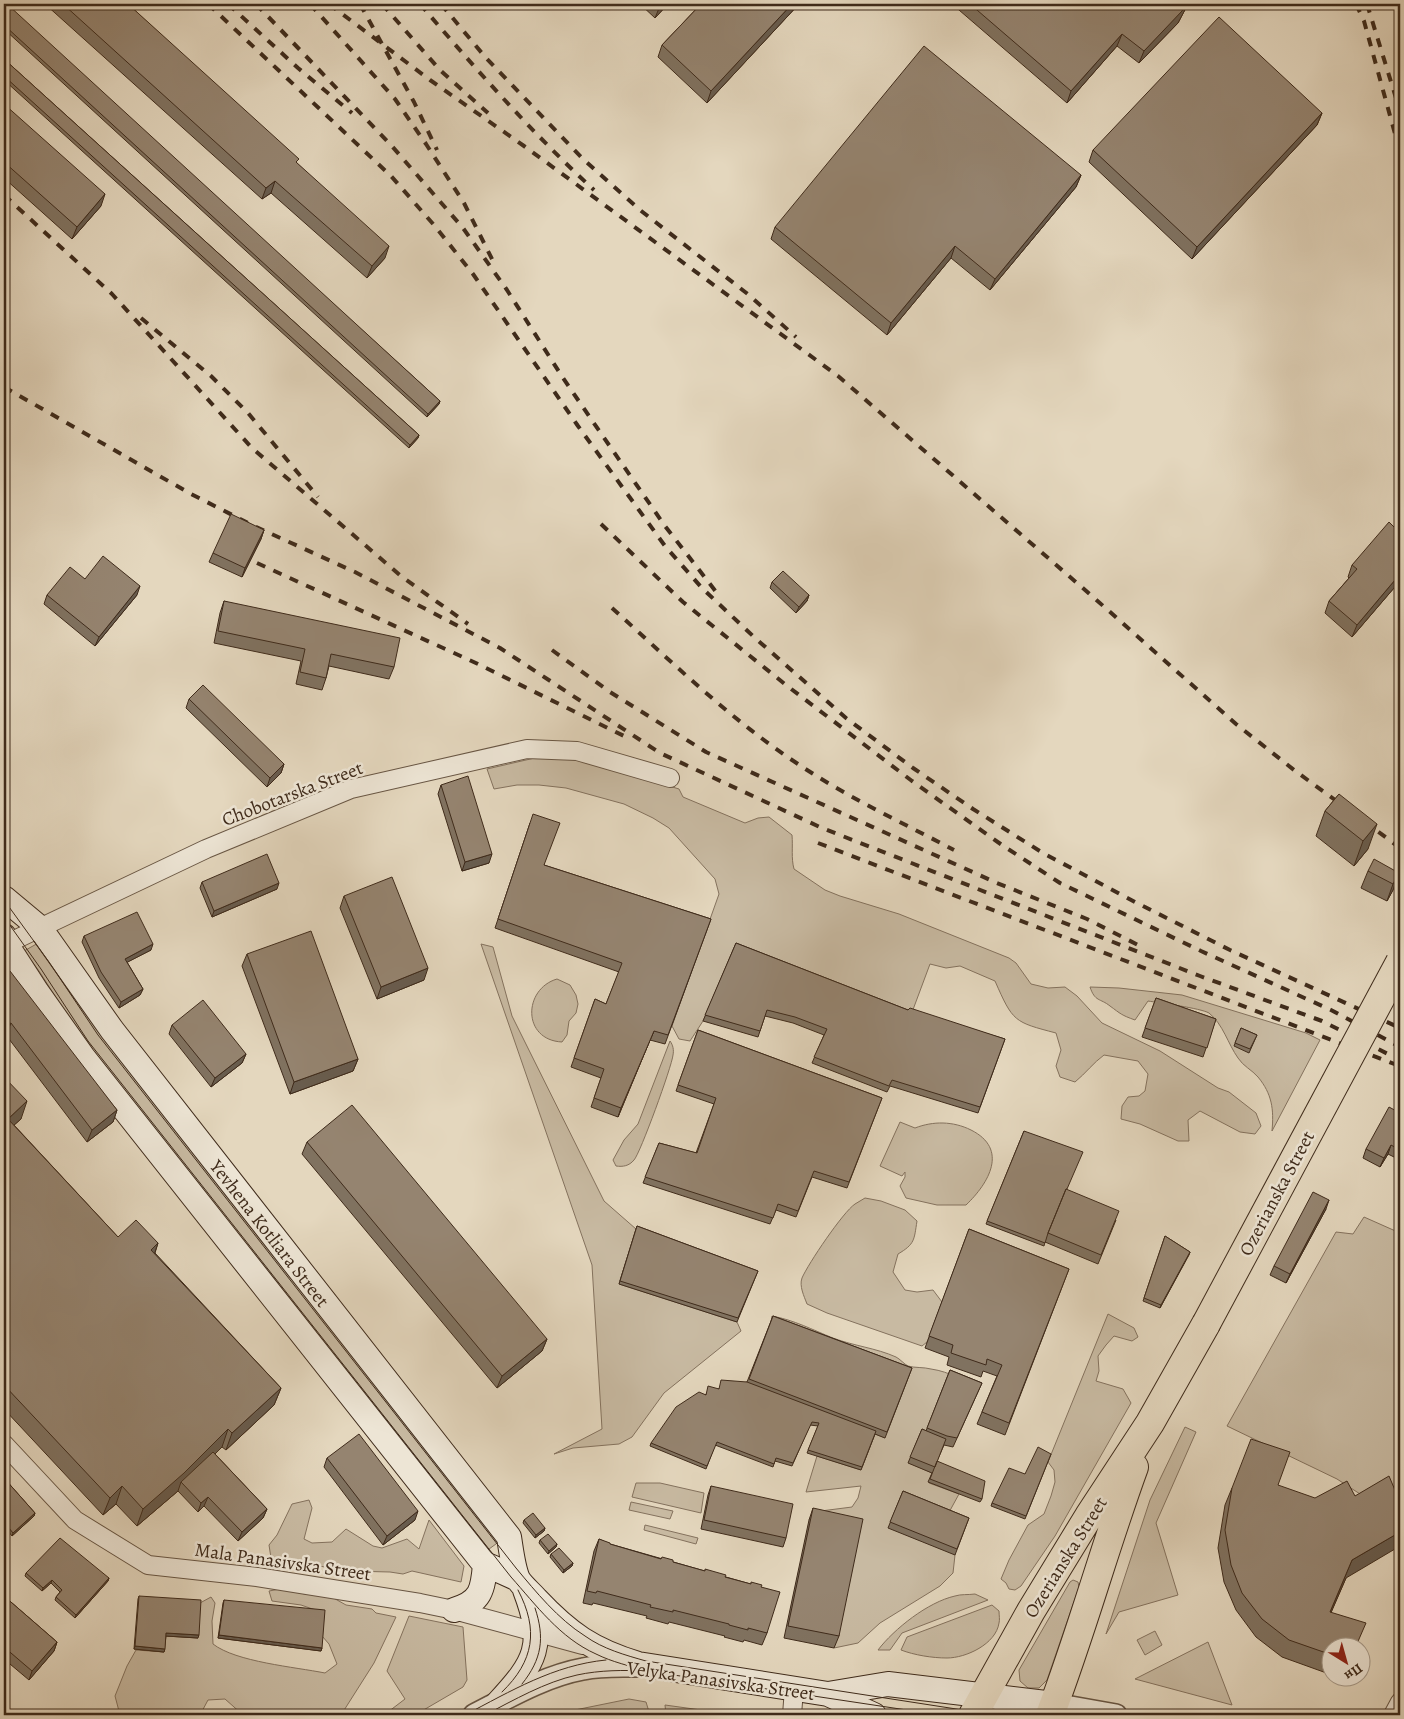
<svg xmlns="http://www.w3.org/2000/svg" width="1404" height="1719" viewBox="0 0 1404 1719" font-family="Alegreya,serif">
<rect width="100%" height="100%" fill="#e4d7be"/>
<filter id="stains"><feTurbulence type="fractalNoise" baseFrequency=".004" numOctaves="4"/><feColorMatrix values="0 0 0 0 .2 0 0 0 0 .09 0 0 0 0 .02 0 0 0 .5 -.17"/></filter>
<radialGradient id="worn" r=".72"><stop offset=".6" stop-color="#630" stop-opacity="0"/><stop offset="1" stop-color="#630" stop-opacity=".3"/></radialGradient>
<!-- green -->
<path fill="#c8baa2" stroke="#84725e" d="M539,757L606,762L656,782L679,789L683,797L745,823L758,818L769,817L792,835C793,847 791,858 794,869L825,890L840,896L899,914L1009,958L1016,963L1031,984L1048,988L1065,987L1077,996L1102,1023L1160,1051L1218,1088L1229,1092L1256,1113L1261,1126L1255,1134L1240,1132L1200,1111L1188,1120L1189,1141H1178L1140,1124L1121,1119L1122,1106L1128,1097L1139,1096L1145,1091L1148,1074L1138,1061L1104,1055C1093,1063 1086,1073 1075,1082L1060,1077L1056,1066L1061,1050L1056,1033C1014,1022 1013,1022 995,981L960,966L946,968L930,964L911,1015L734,949L703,1021L690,1041L679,1039L672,1026L719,894L715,879L669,828L653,818L624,804L566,788L539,785H517L494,789L487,769Z
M40,942L500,1541L485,1552L82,1038L39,971L24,951Z
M481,944L493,947L512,1016L604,1201L636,1229L619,1284L737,1322L741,1331L664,1393L632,1437L619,1444L573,1448L554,1454L602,1429L592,1265Z
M557,979L570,985L576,995L578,1004L576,1013L569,1021L567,1035L562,1042C522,1040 523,989 557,979Z
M1090,987L1119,988L1182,995L1306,1033L1320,1040L1272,1131C1274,1109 1272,1094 1258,1077C1252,1070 1243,1066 1238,1058C1228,1044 1223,1024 1209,1013C1200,1008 1160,1003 1148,1001L1135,1020C1121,1015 1121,1014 1110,1006C1100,998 1095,1002 1090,987Z
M670,1041C673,1045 674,1050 673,1055C672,1066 640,1154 634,1160C629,1166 623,1167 616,1166L613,1160L624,1140L638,1124Z
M900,1122L915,1128C933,1121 953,1121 971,1130C1009,1149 989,1183 966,1205H937L906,1198L900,1186L905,1177V1172L902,1176L880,1166Z
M865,1198L881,1201L905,1210L917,1221C914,1240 915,1244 898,1254L893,1272L905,1290L917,1292L933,1290L942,1302L927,1342L922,1346L827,1313L807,1304C804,1296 799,1286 802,1278C808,1264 843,1212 855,1204C858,1202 862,1200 865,1198Z
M1364,1217L1400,1233V1520L1337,1479L1227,1426L1336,1232L1353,1234Z
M1108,1314L1134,1328L1138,1337L1132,1341L1114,1336L1106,1345L1098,1356L1099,1371L1096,1381L1123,1389L1131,1403L1055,1536L1021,1586L1015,1590L1009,1589L1006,1583L1001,1579L1009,1560L1028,1525L1044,1514L1051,1496L1055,1482L1054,1470L1048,1462Z
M772,1316C794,1320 813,1330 833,1338C854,1346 876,1348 896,1357C900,1359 904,1364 908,1366C914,1368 924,1367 931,1369C951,1372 962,1380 978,1392L947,1379L924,1437L909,1463L932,1473L929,1483L959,1494L947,1516L955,1555L953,1573L940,1586L880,1623L858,1643L834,1648L859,1531L809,1520L813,1512L852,1507L858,1498L861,1486L806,1492L817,1456L861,1470L875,1434L885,1438L771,1322Z
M1185,1427L1196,1432L1156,1523L1178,1595L1119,1612L1106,1634L1150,1500Z
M636,1483H660L704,1493L701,1513L632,1497Z
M309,1500L312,1508L304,1539L312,1543L332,1542L346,1529L373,1546L382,1548L407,1539L419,1549L429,1520L464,1566L461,1582L412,1571L403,1574L390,1572L349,1571L271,1558L269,1545L277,1535L292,1504Z
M631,1502L673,1511L670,1519L629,1510Z
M645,1525L698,1538L696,1544L644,1530Z
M1073,1580L1078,1582L1079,1587L1047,1680L1039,1688H1028L1020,1681L1019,1670L1070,1582Z
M280,1589L305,1594L330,1596L346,1605L372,1609L376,1613L396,1617L374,1663L341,1715H243L225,1699L208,1700L200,1715H120L115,1696L127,1666L136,1650L164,1652L165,1636L200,1603L211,1597L215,1603L212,1621L213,1644C236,1662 295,1667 325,1673L337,1664L329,1644L322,1636L324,1613L301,1605L272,1601L269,1591Z
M975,1594L988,1600L902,1633L890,1650H878C894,1629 928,1602 955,1596C961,1594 968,1595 975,1594Z
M992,1605L999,1611C999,1615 1000,1620 999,1623C996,1644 966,1658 947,1658C932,1658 914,1655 901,1650L907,1637Z
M409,1616L463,1627L467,1680L463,1687L415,1715H384L405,1699L387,1671Z
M1155,1631L1162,1645L1145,1655L1137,1640Z
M1208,1642L1232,1705L1135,1679Z
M629,1699L646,1702L650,1715H590L570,1711Z
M665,1705L737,1715H666Z"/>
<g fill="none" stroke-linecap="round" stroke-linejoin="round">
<defs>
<path id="minor" d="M4,945L206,849L351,789L527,749L577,751L670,778
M4,1444L75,1520L148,1565L257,1577L420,1603L454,1610L583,1645
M792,1715L794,1689
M1393,1715L1400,1702"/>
<path id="tertiary" d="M1054,1704L1116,1715
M474,1715C509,1697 545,1676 583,1669C601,1665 619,1666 637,1666"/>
<path id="secondary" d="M4,898L40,928L112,1030L509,1537C511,1549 513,1568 518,1579C522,1586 531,1593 536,1599C569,1634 592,1650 638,1664L828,1694L874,1715
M4,936L6,944L37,992L83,1057L481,1560L485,1564L518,1579
M454,1610C481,1602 483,1590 485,1564
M828,1694L888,1684L1054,1704
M498,1703C536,1662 546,1645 525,1590"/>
<path id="primary" d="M973,1715L1031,1611L1089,1516L1150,1423L1206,1324
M1050,1715C1081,1634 1104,1549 1134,1467"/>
</defs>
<!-- minor casing -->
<use href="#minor" stroke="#685644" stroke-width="20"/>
<!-- tertiary casing -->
<use href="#tertiary" stroke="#685644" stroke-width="24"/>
<!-- secondary casing -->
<use href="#secondary" stroke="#3f2b1b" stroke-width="26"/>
<!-- primary casing -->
<use href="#primary" stroke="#3f2b1b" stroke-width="30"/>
<!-- minor -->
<use href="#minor" stroke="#ede5d5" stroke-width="18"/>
<!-- tertiary -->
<use href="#tertiary" stroke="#ede5d5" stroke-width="21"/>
<!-- secondary -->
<use href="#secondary" stroke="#ede5d5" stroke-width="24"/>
<!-- primary -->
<use href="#primary" stroke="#e4d7be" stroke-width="28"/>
<!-- tram -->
<path stroke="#3f2b1b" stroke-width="1" d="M4,900L49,962L98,1035L516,1568C536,1592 558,1619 585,1636C603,1649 625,1655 646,1661L995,1715
M4,917L41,969L88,1041L511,1577C536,1605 560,1638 596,1654C612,1662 630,1666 647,1671
M522,1684C542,1659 545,1638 535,1608
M502,1692C534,1661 539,1630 518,1590
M465,1715C511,1691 554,1665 606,1660
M485,1715C514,1700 545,1682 577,1675C600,1670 624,1670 647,1671L940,1715"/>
<!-- rail -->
<path stroke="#3f2b1b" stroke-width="4" stroke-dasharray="9 9" stroke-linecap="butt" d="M208,4L391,176L434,225L473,274L578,426L665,546L702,588L754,637L846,718L913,768L973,809L1043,853L1135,902L1230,950L1400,1028
M228,4L298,68L352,113
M256,4L391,145L463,228L507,290L563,378L600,432L665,526L717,593
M310,4L395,99L426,144L464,203L493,261
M329,4L430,80L524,146L838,376L1092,596L1236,724L1294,770L1346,808
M360,4L414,102L437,150
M382,4L440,70L488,113
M420,4C475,68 531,132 594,190
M441,4L486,58L584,160L640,210L749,295L796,337
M1356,4L1364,21L1400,152
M1367,4L1400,111
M4,195L112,294L252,448L401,576L468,624
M141,318L211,376L248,413L318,497
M4,387L191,494L254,526L355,572L500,648L660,753L822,828L1200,976L1322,1021L1400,1060
M601,524L683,602L786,685L912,781L1002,845L1060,883L1201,951L1331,1010L1400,1047
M257,563L478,664L624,736
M612,608C673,663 732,721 801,766C849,798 903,823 954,850
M552,650L610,692L706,752L997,883L1087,919L1142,947
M1364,821L1400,848
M818,843L1397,1065"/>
<defs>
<path id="primary-bridge" d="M1206,1324L1400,962"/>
</defs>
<!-- primary-bridge casing -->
<use href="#primary-bridge" stroke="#3f2b1b" stroke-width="30" stroke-linecap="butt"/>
<!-- primary-bridge -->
<use href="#primary-bridge" stroke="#e4d7be" stroke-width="28"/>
</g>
<!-- wall -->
<path fill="#807260" stroke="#3f2b1b" d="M4,4L440,401L439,404L427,417L4,29Z
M45,4H128L297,163L385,258L367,278L271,193L262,199Z
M640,4H668L655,18Z
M701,4H799L707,103L658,57L662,45Z
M952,4H1188L1178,23L1139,63L1117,46L1067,103Z
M4,59L419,435L418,438L409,448L4,80Z
M4,104L101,206L72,239L4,178Z
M1322,113L1317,125L1192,259L1089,162L1093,150Z
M1081,175L1076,187L990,290L951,258L887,335L771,239L775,227Z
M1400,519V581L1352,637L1325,613L1329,601L1349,578L1348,577L1352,565L1394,527Z
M264,530L261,539L242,577L209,562L213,553Z
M85,579L137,595L95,646L44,604L47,595Z
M772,582L809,595L807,601L796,613L770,588Z
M224,601L394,667L389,679L329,666L326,678L322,690L296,684L301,661L214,643L220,613Z
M189,699L284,764L281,773L267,787L186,708Z
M441,785L489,863L462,871L438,794Z
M1339,794L1368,849L1354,866L1316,836L1325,811Z
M530,823L544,865L711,919L665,1044L650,1040L618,1117L591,1107L601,1078L571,1067L595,999L606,1004L619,972L495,928Z
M1368,871L1399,873L1393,890L1387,901L1361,888Z
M202,882L277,889L212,917L200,888Z
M344,896L424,980L377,999L340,908Z
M84,936L151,950L127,962L143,989L140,995L119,1008L99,978L82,942Z
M736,943L908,1010L1005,1039L978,1113L890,1086L887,1092L812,1063L824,1035L793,1023L765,1016L758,1037L703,1021Z
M247,954L358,1059L353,1071L290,1094L242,966Z
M4,973L117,1110L113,1122L87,1142L6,1035L4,1036Z
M1156,998L1216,1019L1203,1057L1142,1037Z
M172,1025L246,1054L242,1063L211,1087L169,1034Z
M1241,1028L1257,1035L1249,1053L1234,1046Z
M698,1030L882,1098L847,1188L812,1177L796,1217L776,1210L770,1224L643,1183L659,1143L696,1153L714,1104L676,1091Z
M4,1077L21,1119L14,1125L118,1237L158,1243L155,1253L281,1388L274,1405L226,1450L222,1447L215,1454L267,1509L263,1518L238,1541L204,1506L198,1512L178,1491L137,1526L116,1504L103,1515L4,1409Z
M1400,1113V1160L1388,1154L1380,1167L1363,1158L1366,1149Z
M1024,1131L1067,1190L1116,1220L1098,1264L1045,1242L1044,1246L986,1224Z
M307,1142L547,1339L542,1351L497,1388L302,1154Z
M1326,1209L1286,1283L1270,1275L1274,1266Z
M637,1226L758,1271L737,1322L619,1284Z
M969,1229L1069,1269L1005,1435L977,1424L997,1376L983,1371L981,1377L947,1365L949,1357L925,1348Z
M1165,1236L1190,1252L1160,1308L1143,1301Z
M773,1316L912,1368L885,1438L875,1434L861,1470L807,1453L818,1426L810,1425L792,1466L775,1461L773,1467L715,1445L706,1469L650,1446L651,1443L706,1394L718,1389L747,1382Z
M950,1370L982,1383L953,1447L944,1445L937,1461L982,1499L980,1502L928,1482L932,1473L908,1463L922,1429L926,1431Z
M1051,1454L1025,1519L991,1506L992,1503L1025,1474Z
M327,1458L415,1520L383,1545L324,1467Z
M4,1478L35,1513L34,1516L12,1536L4,1526Z
M1278,1485L1346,1578L1331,1612L1332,1675L1282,1657L1256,1637L1236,1610L1224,1582L1218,1548L1225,1505L1232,1488Z
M711,1486L786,1538L783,1547L701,1529L708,1495Z
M903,1491L969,1518L955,1555L888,1528Z
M813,1508L839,1636L834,1648L784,1638L809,1520Z
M524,1520L545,1528L544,1531L535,1538L523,1523Z
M599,1539L610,1544L761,1587L767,1633L762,1645L744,1640L743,1642L724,1637L725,1636L669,1622L668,1624L646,1618L647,1616L593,1603L592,1605L583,1603L594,1551Z
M540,1540L557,1544L556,1547L548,1554L539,1543Z
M551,1554L573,1563L572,1566L563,1573L550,1557Z
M26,1573L109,1578L108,1581L75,1618L55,1600L56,1597L60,1592L51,1583L42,1591L25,1576Z
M4,1596L57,1642L54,1651L29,1680L4,1659Z
M139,1596L198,1638L166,1636L164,1652L134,1649L138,1599Z
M224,1600L322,1648L321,1651L218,1638L223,1603Z
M1336,1676H1345L1344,1679Z"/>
<!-- shaded-wall -->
<path fill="#685c4e" stroke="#3f2b1b" d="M661,4H668L655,18L660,6Z
M792,4H799L707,103L711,91Z
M1186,4H1188L1178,23L1139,63L1144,51Z
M1122,34L1117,46L1067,103L1071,91Z
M1322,113L1317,125L1192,259L1197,247Z
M1081,175L1076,187L990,290L995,279Z
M275,181L271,193L262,199L266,188Z
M105,194L101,206L72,239L77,227Z
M389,246L385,258L367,278L372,266Z
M955,246L951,258L887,335L891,323Z
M440,401L439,404L427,417L428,414Z
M419,435L418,438L409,448L410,445Z
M264,530L261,539L242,577L245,568Z
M1400,574V581L1352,637L1357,625Z
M140,586L137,595L95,646L99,637Z
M809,595L807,601L796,613L799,607Z
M284,764L281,773L267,787L270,778Z
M1377,824L1368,849L1354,866L1363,841Z
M492,854L489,863L462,871L465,862Z
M1399,873L1393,890L1387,901L1393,884Z
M279,883L277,889L212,917L214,911Z
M153,944L151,950L122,965L125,959Z
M428,968L424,980L377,999L381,987Z
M143,989L140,995L119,1008L121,1002Z
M11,1023L6,1035L4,1036V1026Z
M654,1031L650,1040L618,1117L621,1108Z
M246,1054L242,1063L211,1087L215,1078Z
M358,1059L353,1071L290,1094L294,1082Z
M27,1101L21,1119L4,1134L8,1119Z
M117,1110L113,1122L87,1142L92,1130Z
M1391,1145L1388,1154L1380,1167L1384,1158Z
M1329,1200L1326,1209L1286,1283L1290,1274Z
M158,1243L152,1261L151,1250Z
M1190,1252L1189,1255L1160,1308L1161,1305Z
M547,1339L542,1351L497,1388L502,1376Z
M281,1388L274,1405L226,1450L232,1433Z
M228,1429L222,1447L184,1485L181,1482L178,1491L137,1526L143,1509Z
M122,1486L116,1504L103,1515L110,1498Z
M208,1497L204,1506L198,1512L201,1503Z
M267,1509L263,1518L238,1541L242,1532Z
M418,1511L415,1520L383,1545L387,1536Z
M35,1513L34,1516L12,1536L13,1533Z
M545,1528L544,1531L535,1538L536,1535Z
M1400,1532V1546L1346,1578L1324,1629L1330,1612L1352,1560Z
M557,1544L556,1547L548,1554L549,1551Z
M573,1563L572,1566L563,1573L564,1570Z
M109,1578L108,1581L75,1618L76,1615Z
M52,1580L51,1583L42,1591L43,1588Z
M166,1633L199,1635L198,1638L165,1636Z
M219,1635L322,1648L321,1651L218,1638Z
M57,1642L54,1651L29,1680L32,1671Z
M135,1646L165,1649L164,1652L134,1649Z"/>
<!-- building -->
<path fill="#958470" stroke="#3f2b1b" d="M4,4H7L440,401L428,414L4,25Z
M63,4H128L299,159L296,162L389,246L372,266L275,181L266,188Z
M701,4H792L711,91L662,45Z
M970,4H1186L1182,11L1144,51L1122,34L1071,91Z
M1219,17L1322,113L1197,247L1093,150Z
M924,46L1081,175L995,279L955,246L891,323L775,227Z
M4,59L419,435L410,445L4,76Z
M4,104L105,194L77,227L4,162Z
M231,514L264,530L245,568L213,553Z
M1400,519V574L1357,625L1329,601L1357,569L1352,565L1389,522L1394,527Z
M103,556L140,586L99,637L47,595L70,567L85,579Z
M783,571L809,595L799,607L772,582Z
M224,601L400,638L394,667L331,654L326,678L300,672L305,649L218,631Z
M203,685L284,764L270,778L189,699Z
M468,776L492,854L465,862L441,785Z
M1339,794L1377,824L1363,841L1325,811Z
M533,814L560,823L544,865L711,919L668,1035L654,1031L621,1108L594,1098L604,1069L574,1058L595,999L606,1004L622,963L498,919Z
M267,854L279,883L214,911L202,882Z
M1374,859L1399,873L1393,884L1368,871Z
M392,877L428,968L381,987L344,896Z
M137,912L153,944L125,959L143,989L121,1002L101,972L84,936Z
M311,931L358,1059L294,1082L247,954Z
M736,943L908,1010L910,1008L1005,1039L980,1107L892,1080L889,1086L814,1057L827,1029L795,1017L767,1010L760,1031L705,1015Z
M10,971L117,1110L92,1130L11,1023L4,1026V973Z
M1156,998L1216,1019L1207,1048L1145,1028Z
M203,1000L246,1054L215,1078L172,1025Z
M1241,1028L1257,1035L1250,1049L1235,1043Z
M698,1030L882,1098L849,1182L814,1171L798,1211L778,1204L773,1218L645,1177L659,1143L697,1153L716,1098L678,1085Z
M4,1077L27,1101L8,1119L118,1237L136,1220L158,1243L151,1250L281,1388L232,1433L228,1429L184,1473L143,1509L122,1486L110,1498L4,1385Z
M352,1105L547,1339L502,1376L307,1142Z
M1389,1107L1400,1113V1150L1391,1145L1384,1158L1366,1149Z
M1024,1131L1083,1152L1067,1189H1066L1048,1233L1045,1243L987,1221Z
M1066,1189L1119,1211L1101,1255L1048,1233Z
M1313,1192L1329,1200L1290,1274L1274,1266Z
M637,1226L758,1271L738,1318L620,1281Z
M969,1229L1069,1269L1009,1423L982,1412L1002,1365L987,1359L986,1365L951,1353L953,1345L929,1336Z
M1165,1236L1190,1252L1161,1305L1144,1298Z
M773,1316L912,1368L887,1432L749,1379Z
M950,1370L982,1383L957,1438L947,1436L927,1428Z
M721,1380L747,1382L876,1431L862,1467L808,1450L819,1423L812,1422L793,1463L776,1458L774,1464L717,1442L707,1466L651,1443L676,1407L699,1392L706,1395L708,1386L719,1389Z
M922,1429L946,1439L935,1467L910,1457Z
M359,1434L418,1511L387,1536L327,1458Z
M1251,1439L1290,1452L1278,1485L1315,1498L1347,1481L1355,1496L1389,1476L1400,1502V1532L1352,1560L1330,1612L1366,1623L1356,1646H1332V1655L1289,1640L1262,1619L1242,1593L1231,1565L1225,1530L1232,1488Z
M1038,1447L1051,1454L1026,1516L992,1503L1009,1468L1025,1474Z
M213,1452L267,1509L242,1532L208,1497L201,1503L181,1482Z
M937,1461L985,1481L982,1499L930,1479Z
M4,1478L35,1513L13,1533L4,1522Z
M711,1486L793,1504L786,1538L704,1520Z
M903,1491L969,1518L957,1549L890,1522Z
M813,1508L863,1519L839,1636L788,1626Z
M533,1513L545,1528L536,1535L524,1520Z
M548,1534L557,1544L549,1551L540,1540Z
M60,1538L109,1578L76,1615L56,1597L62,1590L52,1580L43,1588L26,1573Z
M599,1539L610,1543V1544L661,1559L662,1557L673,1560V1562L705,1571V1569L726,1575L725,1577L751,1584V1582L762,1585L761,1587L780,1592L767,1633L748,1628V1630L729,1625V1624L673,1610V1612L650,1607L651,1605L597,1591L596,1593L587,1591Z
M559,1548L573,1563L564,1570L551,1554Z
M4,1596L57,1642L32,1671L4,1647Z
M139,1596L201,1600L199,1635L166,1633L165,1649L135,1646Z
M224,1600L325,1610L322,1648L219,1635Z
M4,1710L9,1715H4Z"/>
<g text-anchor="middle" stroke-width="5" stroke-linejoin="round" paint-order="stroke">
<!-- street labels -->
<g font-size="19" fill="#3f2b1b" stroke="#ede5d5">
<text transform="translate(292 793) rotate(-21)" y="7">Chobotarska Street</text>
<text transform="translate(1276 1193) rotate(-62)" y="7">Ozerianska Street</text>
<text transform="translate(270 1233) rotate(52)" y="7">Yevhena Kotliara Street</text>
<text transform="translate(1065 1557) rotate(-58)" y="7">Ozerianska Street</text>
<text transform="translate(283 1561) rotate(8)" y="7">Mala Panasivska Street</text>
<text transform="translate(721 1680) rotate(8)" y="7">Velyka Panasivska Street</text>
</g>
</g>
<!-- margin -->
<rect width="1404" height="1719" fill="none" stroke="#e4d7be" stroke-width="20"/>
<rect x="5" y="5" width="1394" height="1709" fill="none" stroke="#3f2b1b" stroke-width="2.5"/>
<rect x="10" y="10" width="1384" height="1699" fill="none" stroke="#3f2b1b"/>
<!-- north arrow -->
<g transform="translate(1346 1662) rotate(143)"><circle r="24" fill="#ede5d5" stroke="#a79b8b"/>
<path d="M0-4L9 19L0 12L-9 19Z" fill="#8f2418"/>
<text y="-8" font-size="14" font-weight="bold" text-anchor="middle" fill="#3f2b1b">Пн</text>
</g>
<rect width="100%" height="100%" filter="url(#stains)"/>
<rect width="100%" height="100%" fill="url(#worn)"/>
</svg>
